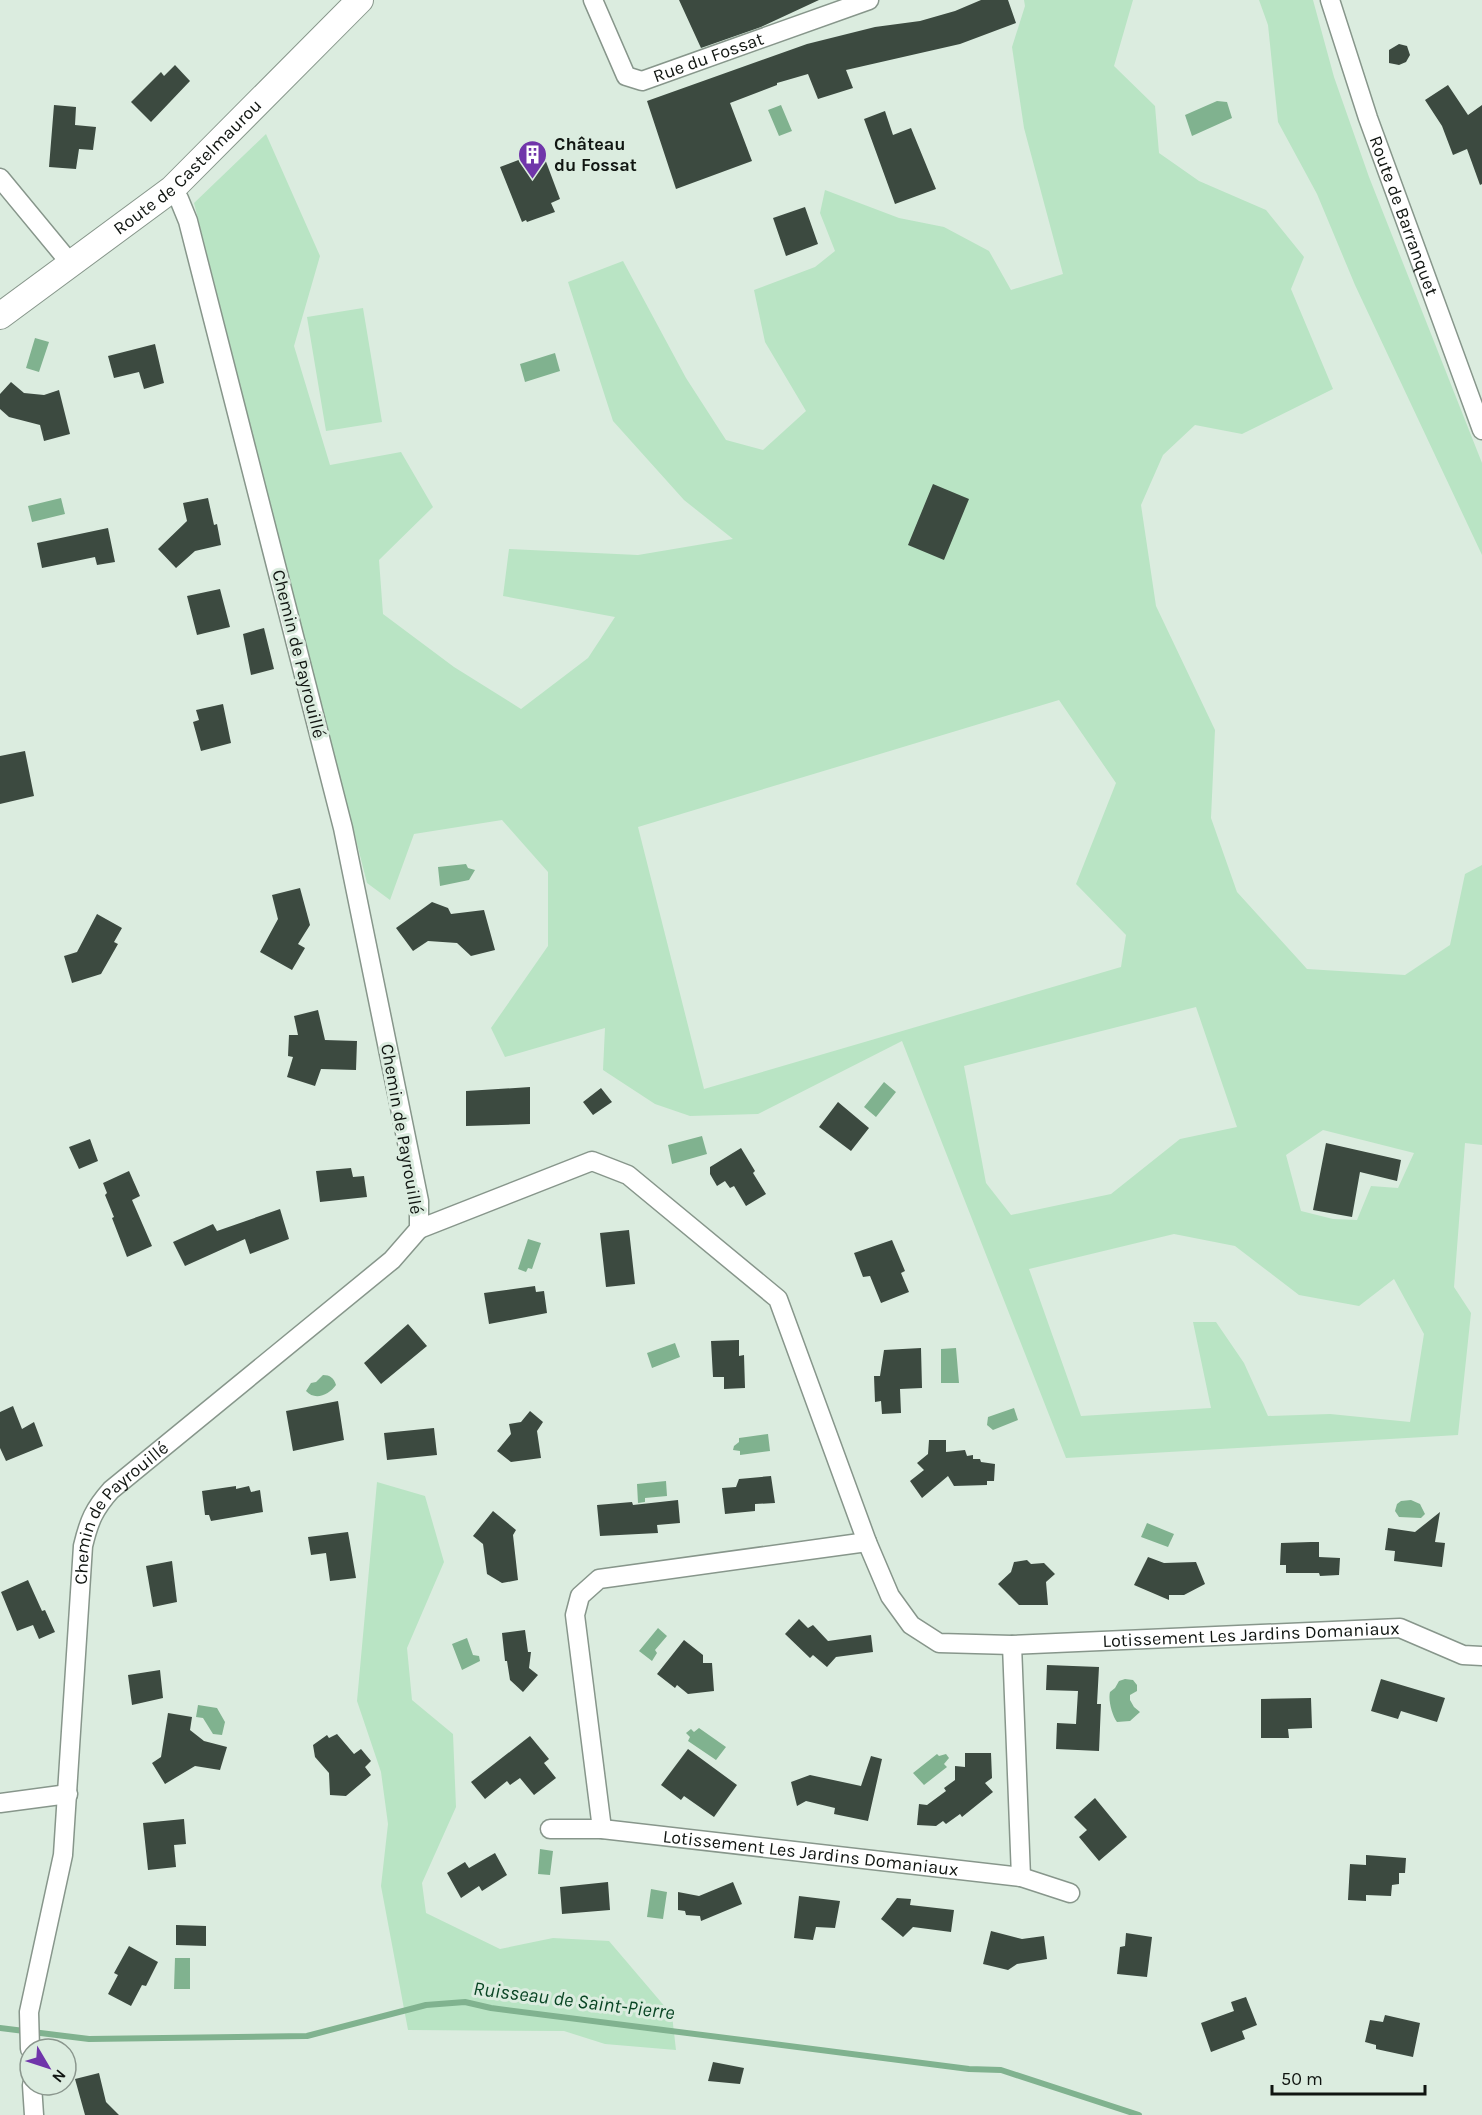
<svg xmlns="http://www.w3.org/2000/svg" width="1482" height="2115" viewBox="0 0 1482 2115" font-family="Karla,sans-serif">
<rect width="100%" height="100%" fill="#dbecdf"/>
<!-- green -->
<path fill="#b9e4c4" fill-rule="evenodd" d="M1024,0H1133L1114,66L1155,106L1159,153L1199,181L1266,210L1304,257L1291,289L1333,389L1242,434L1195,425L1163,455L1141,505L1156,606L1215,730L1211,818L1237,892L1307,969L1405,975L1450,945L1465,874L1482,865V1145L1465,1143L1454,1287L1471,1313L1458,1435L1066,1458L902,1041L758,1114L690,1116L655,1104L603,1070L605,1028L505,1057L491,1028L548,946V872L502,820L414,834L390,900L367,883L194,203L266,134L320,256L294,346L330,465L401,452L433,507L379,560L383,614L454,667L521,709L588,658L615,617L503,596L509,549L638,555L733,539L684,500L613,421L568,282L623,261L686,378L726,440L763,450L806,411L765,342L754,290L815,267L835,251L820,213L825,190L899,218L944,227L989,251L1011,290L1063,274L1024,128L1012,47L1025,6ZM1059,700L1116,783L1076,884L1126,935L1121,967L704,1089L638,827ZM1196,1007L1237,1127L1180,1139L1111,1194L1011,1215L986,1183L964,1066ZM1323,1130L1414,1153L1398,1188L1371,1186L1357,1220L1333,1219L1301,1211L1286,1155ZM1174,1234L1235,1246L1299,1295L1359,1306L1394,1279L1424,1334L1410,1422L1330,1414L1268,1416L1244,1363L1216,1322H1193L1211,1408L1081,1416L1029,1269Z
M1259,0H1313L1334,77L1369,177L1482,463V555L1355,285L1317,194L1278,122L1268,25Z
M363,308L382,422L326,431L307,317Z
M377,1482L425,1496L444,1562L407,1648L412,1700L453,1734L456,1807L422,1883L426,1913L500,1949L553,1938L609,1941L672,2015L676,2050L605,2044L564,2031L408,2030L381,1886L388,1824L381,1772L357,1701Z"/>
<!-- water -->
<path fill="#80b28f" d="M1217,101L1227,102L1232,118L1192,136L1185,115Z
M781,105L792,131L779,136L768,110Z
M35,338L49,342L39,372L26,368Z
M555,353L560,371L525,382L520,364Z
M61,498L65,514L32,522L28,506Z
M466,864L468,868L475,870L469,880L440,886L438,867Z
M884,1082L896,1092L876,1117L864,1107Z
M702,1136L707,1154L672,1164L668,1145Z
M528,1239L541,1243L532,1269L528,1268L526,1272L518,1269Z
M675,1343L680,1357L652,1368L647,1353Z
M956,1348L959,1383H941V1349Z
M323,1375C330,1375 334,1378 336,1385C329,1395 315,1401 306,1391L311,1383L316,1382Z
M1014,1408L1018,1420L993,1430L987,1425L988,1417Z
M768,1434L770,1451L740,1455V1451L733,1450L734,1446L739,1442V1438Z
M666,1481L667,1496L645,1498V1502L638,1503L637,1484Z
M1411,1500L1420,1504L1425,1514L1421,1518L1399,1517L1395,1511L1397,1504L1401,1501Z
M1147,1523L1174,1534L1168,1547L1141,1537Z
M658,1628L667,1636L655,1650L657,1653L652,1661L639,1651Z
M467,1638L473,1655L479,1656L480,1661L462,1670L452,1644Z
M1125,1679L1133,1680L1137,1685V1691L1130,1695V1700L1134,1707L1140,1712L1130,1721L1117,1722C1112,1715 1108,1700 1110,1692L1115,1688L1119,1681Z
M198,1705L217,1708L225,1722L222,1735L213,1734L203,1718L196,1717Z
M699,1728L726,1747L716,1760L688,1741L690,1737L686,1733L691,1729L694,1732Z
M937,1754L939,1756L946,1754L949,1758L944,1764L947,1767L924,1785L913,1773Z
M540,1849L553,1851L550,1875L538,1874Z
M651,1889L667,1892L663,1919L647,1917Z
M175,1958H190V1989H174Z"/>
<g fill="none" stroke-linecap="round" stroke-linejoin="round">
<!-- stream -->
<path stroke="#80b28f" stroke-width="6" d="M0,2028L89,2039L307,2036L426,2005L465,2002L491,2008L969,2069L1001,2070L1139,2115"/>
</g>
<!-- building -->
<path fill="#3c4a40" d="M679,0H819L761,27L701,48Z
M981,0H1008L1016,23L960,44L846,70L853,88L818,99L808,74L777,83V85L730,103L752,161L676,189L647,101L807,44L875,27L920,21L955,11Z
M1399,44L1407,46L1410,55L1406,62L1399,65L1389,63V50Z
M175,65L190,81L151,122L131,102L161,72L164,76Z
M1448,85L1468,115L1482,105V184L1480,185L1467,149L1453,155L1442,126L1425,100Z
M54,105L76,107L75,125L96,127L93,150L79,149L76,169L49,167Z
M885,111L893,135L911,128L936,189L895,204L864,119Z
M542,151L560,199L551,203L555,212L527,222L526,220L522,222L500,167Z
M805,207L818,244L786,256L773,218Z
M155,344L164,383L144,389L139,372L114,378L108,356Z
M11,382L24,393L44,395L59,390L70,434L44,441L40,425L9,417L0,409V394Z
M933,484L969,499L944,560L908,545Z
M208,498L214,525L217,524L221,545L195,551L176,568L158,549L187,521L183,503Z
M108,528L115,562L97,565L95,557L42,568L37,543Z
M220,589L230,627L197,635L187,596Z
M264,628L274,669L251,675L243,634Z
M223,704L231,743L201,751L193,722L199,720L196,710Z
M25,751L34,796L0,804V756Z
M300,888L310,925L298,944L305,948L292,970L260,952L278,919L272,895Z
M432,902L448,908L451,914L484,910L495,950L471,956L457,943L428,941L413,951L396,928Z
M97,914L122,928L114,942L118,944L101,974L72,983L64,956L77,952Z
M318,1010L325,1040L357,1041L356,1070L321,1069L315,1086L287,1077L293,1057L288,1056L289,1035H298L294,1016Z
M530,1087V1124L466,1126V1091Z
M601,1088L612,1102L593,1115L583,1102Z
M838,1102L869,1128L851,1151L819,1127Z
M90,1139L98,1161L79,1169L69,1147Z
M1326,1143L1401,1160L1397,1181L1360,1172L1352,1217L1313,1210Z
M741,1148L755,1171L753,1173L766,1194L746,1206L734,1186L730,1188L725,1181L717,1186L710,1174V1167Z
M351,1168L353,1177L364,1176L367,1197L320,1202L316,1171Z
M129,1171L140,1196L132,1200L152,1246L127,1257L112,1218L114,1217L105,1195L107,1193L103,1183Z
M280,1209L289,1239L250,1254L245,1239L185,1266L173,1242L213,1224L217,1231Z
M629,1230L635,1284L606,1287L600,1233Z
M892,1240L905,1271L901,1273L909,1292L881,1303L870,1276L863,1277L854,1253Z
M535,1286L536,1292L544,1291L547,1313L489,1324L484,1293Z
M408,1324L427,1346L381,1384L364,1363Z
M739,1340V1356L744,1355L745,1388L724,1389V1377H713L711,1341Z
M921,1348L922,1388L900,1389L901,1413L882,1414L881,1401L875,1402L874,1376H880L884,1350Z
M338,1401L344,1440L293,1451L286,1411Z
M13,1406L22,1429L34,1422L43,1446L6,1461L0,1448V1412Z
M530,1411L543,1422L537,1431L541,1458L511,1462L497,1451L511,1434L509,1424L521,1422Z
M434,1428L437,1455L387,1460L384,1433Z
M929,1440H946V1452L965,1450L967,1456L973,1455V1459H980L981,1462L995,1464L994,1481H987V1485L954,1486L948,1476L922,1498L910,1481L924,1470L917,1463L928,1454Z
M771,1476L775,1503L755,1504V1511L725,1514L722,1488L736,1487L739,1479Z
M236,1486V1489L249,1486L251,1492L260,1490L263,1512L211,1521L209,1515H205L202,1491Z
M678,1500L680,1523L657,1525L658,1533L600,1536L597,1505L632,1502L633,1505Z
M493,1511L516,1530L513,1535L518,1580L502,1583L487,1574L483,1544L473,1536Z
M1440,1512L1435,1542L1445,1543L1442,1567L1394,1561L1395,1551L1385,1550L1388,1528L1415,1532Z
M348,1532L356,1578L330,1581L326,1553L311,1555L308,1537Z
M1311,1542H1319V1557L1340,1558L1339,1575L1320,1576L1319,1573H1286V1565H1280L1281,1543Z
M1148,1557L1164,1563L1196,1562L1205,1584L1184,1595H1169V1600L1134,1585Z
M1027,1560L1031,1564L1044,1563L1055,1574L1046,1582L1048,1605H1019L998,1584L1011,1572L1014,1562Z
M172,1561L177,1602L153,1607L146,1566Z
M28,1580L42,1611L45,1610L55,1632L39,1639L33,1625L17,1631L1,1592Z
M799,1619L808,1628L813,1625L828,1641L871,1635L873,1652L836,1657L827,1667L813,1655L810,1658L785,1634Z
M525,1630L528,1652H531L529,1668L538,1675L523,1692L510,1680L507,1661H505L502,1633Z
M684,1640L703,1655V1663H712L714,1691L688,1694L677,1685L675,1688L657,1674Z
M1047,1665L1099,1667L1097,1704H1101L1099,1751L1056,1749L1057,1723L1076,1724L1078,1691L1046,1690Z
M160,1670L163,1698L132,1705L128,1675Z
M1381,1679L1445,1698L1437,1722L1401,1711L1398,1719L1371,1711Z
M1311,1698L1312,1728L1288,1729L1289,1738H1261V1699Z
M168,1713L192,1717L190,1730L204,1741L227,1747L220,1770L195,1766L165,1784L152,1763L161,1757Z
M337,1734L354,1754L361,1749L371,1761L365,1767L371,1775L346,1796L330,1795L329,1773L315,1757L313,1745L327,1735L329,1738Z
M530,1736L549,1759L544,1763L556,1778L534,1795L520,1778L510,1785L507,1781L485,1799L471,1782Z
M688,1749L737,1785L714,1817L684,1796L681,1800L661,1785Z
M965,1753H991L992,1778L985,1783L993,1792L962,1817L960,1814L946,1824L943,1821L936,1826L917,1825L919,1804L927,1805L946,1791L944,1788L955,1780V1766L965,1767Z
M871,1756L882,1759L868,1821L834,1814L835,1808L806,1801L797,1806L791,1782L810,1775L861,1786Z
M1095,1798L1127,1837L1099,1861L1079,1837L1087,1830L1074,1817Z
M184,1819L186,1844L174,1845L176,1867L148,1870L143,1823Z
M495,1853L507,1875L482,1891L479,1886L461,1898L447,1873L465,1862L469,1868Z
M1366,1855L1406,1858L1405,1873H1399V1884L1392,1885L1391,1896L1366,1895V1901L1348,1900L1350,1864L1366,1865Z
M608,1882L610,1910L562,1914L560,1887Z
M733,1882L742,1904L701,1921L700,1916L686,1915L685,1911L678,1910V1892L699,1896Z
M799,1896L840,1901L835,1928L816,1927L813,1940L794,1938Z
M897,1898L911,1899L910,1905L954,1910L951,1932L913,1927L903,1937L881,1919Z
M176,1925L206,1926V1946L176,1945Z
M991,1931L1022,1939L1044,1936L1047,1959L1017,1964L1008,1970L983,1964Z
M1126,1933L1152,1937L1147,1977L1117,1974L1120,1947L1125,1946Z
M129,1946L158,1962L146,1986L142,1985L131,2006L108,1994L118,1975L114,1973Z
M1246,1997L1257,2025L1242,2031L1245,2039L1211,2052L1201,2023L1234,2011L1231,2002Z
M1385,2015L1420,2023L1413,2057L1376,2049V2045L1365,2042L1370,2020L1383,2022Z
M713,2062L744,2068L740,2084L708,2081Z
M99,2073L106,2102L119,2115H85L75,2079Z"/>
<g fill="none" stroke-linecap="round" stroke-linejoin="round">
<defs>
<g id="street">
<path id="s1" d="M593,0L626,76L642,81L869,0"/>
<path id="s2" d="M1330,0L1368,118L1482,430"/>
<path d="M0,178L71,264"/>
<path id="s3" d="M419,1229L592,1161L628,1175L778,1299L867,1542L890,1596L911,1625L939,1643L1012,1645L1400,1628L1463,1655L1482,1656"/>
<path d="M1012,1645L1021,1877"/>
<path d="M0,1803L68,1794"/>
<path id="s4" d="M550,1829H602L1021,1877L1070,1893"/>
<path d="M602,1829L575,1615L580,1596L599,1579L867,1542"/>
<path id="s5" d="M30,2049L29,2012L63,1855L83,1546C89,1521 94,1509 111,1490L392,1260L419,1229V1201L343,828L188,221L179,199L172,189"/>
<path d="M32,2085L34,2115"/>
</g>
<g id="secondary">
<path id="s6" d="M0,316L172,189L360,0"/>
</g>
</defs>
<!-- street casing -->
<use href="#street" stroke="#87968b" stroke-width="21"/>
<!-- secondary casing -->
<use href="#secondary" stroke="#87968b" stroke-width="28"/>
<!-- street -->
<use href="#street" stroke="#fff" stroke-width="18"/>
<!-- secondary -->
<use href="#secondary" stroke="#fff" stroke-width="26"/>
</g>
<!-- icons -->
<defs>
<symbol id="building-pin" viewBox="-11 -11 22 30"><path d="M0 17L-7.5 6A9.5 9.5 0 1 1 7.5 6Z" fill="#7035aa" stroke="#dbecdf"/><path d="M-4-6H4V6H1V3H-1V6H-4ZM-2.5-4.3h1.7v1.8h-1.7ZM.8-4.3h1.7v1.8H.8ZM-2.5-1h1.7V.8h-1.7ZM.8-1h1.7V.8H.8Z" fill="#fff"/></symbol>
</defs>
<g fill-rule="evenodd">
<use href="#building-pin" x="516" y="138" width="33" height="45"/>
</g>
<g text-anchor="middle" stroke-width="6" stroke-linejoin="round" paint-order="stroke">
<!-- street labels -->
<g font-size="18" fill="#101511" stroke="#dbecdf">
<text dy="6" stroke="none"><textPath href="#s1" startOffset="170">Rue du Fossat</textPath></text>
<text dy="6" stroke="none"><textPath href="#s6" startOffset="240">Route de Castelmaurou</textPath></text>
<text dy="6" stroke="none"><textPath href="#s2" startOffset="228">Route de Barranquet</textPath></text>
<text transform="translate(299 654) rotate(76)" y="6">Chemin de Payrouillé</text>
<text transform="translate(402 1129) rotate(80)" y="6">Chemin de Payrouillé</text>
<text dy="6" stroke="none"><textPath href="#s5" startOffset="555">Chemin de Payrouillé</textPath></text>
<text dy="6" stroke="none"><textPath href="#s3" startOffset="1118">Lotissement Les Jardins Domaniaux</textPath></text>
<text dy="6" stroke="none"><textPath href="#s4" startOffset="262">Lotissement Les Jardins Domaniaux</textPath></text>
</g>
<!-- poi labels -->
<g font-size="18" font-weight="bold" fill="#101511" stroke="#dbecdf" text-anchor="start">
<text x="554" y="150">Château<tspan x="554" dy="21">du Fossat</tspan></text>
</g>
<!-- water labels -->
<g font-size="20" font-style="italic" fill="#094524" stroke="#dbecdf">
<text transform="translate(574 2000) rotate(7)" y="7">Ruisseau de Saint-Pierre</text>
</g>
</g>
<!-- north arrow -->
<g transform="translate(48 2067) rotate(129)"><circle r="28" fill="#dbecdf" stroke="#8a968d" stroke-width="1.5"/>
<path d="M0-4.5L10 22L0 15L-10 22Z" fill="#7035aa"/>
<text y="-9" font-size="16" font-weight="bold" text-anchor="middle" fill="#101511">N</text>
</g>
<!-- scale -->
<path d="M1272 2085v9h153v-9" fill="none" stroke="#101511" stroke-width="3"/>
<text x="1281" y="2085" font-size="18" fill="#101511" stroke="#dbecdf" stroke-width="4.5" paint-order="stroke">50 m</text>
</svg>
